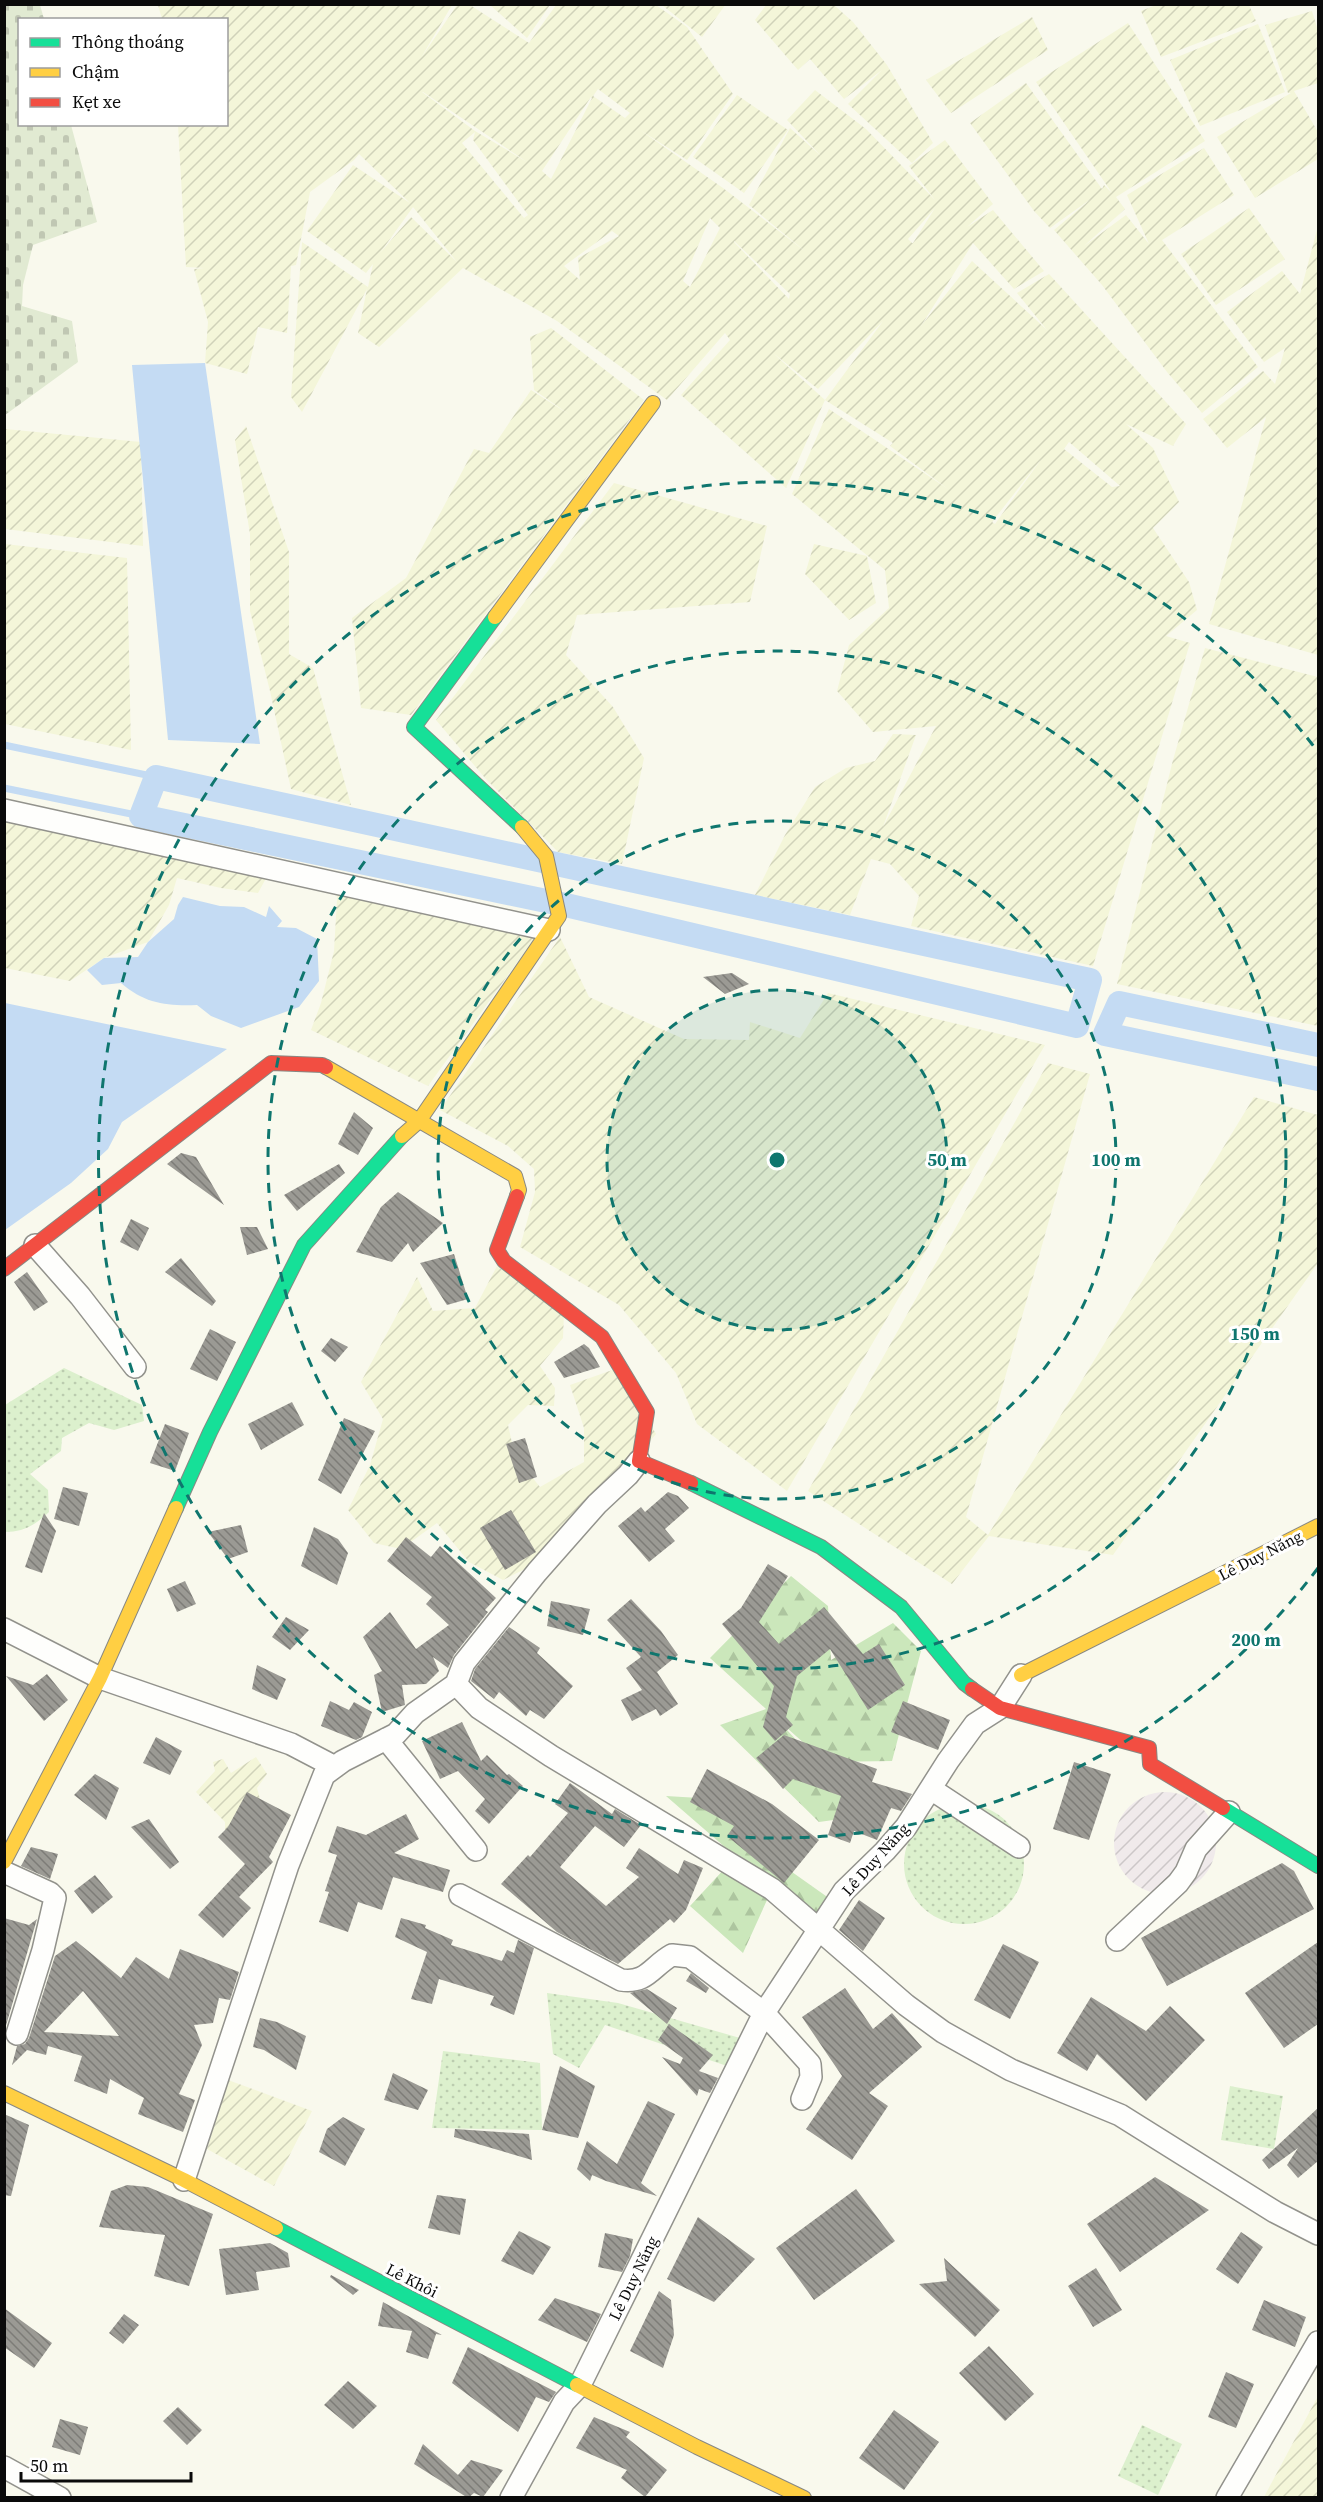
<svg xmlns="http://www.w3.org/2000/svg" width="1323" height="2502" viewBox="0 0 1323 2502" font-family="'Source Serif 4',serif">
<defs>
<pattern id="industrial-furrows" width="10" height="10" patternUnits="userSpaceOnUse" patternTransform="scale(1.5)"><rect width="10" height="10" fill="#f0eaeb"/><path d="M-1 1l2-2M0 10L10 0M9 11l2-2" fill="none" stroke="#ccc7c8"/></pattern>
<pattern id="farmland-furrows" width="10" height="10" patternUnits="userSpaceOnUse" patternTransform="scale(1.5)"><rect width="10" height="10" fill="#f4f6d9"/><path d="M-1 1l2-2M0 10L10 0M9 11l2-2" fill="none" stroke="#d0d2b9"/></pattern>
<pattern id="grass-dots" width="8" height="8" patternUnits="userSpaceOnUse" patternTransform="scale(1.5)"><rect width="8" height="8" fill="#dcf0cd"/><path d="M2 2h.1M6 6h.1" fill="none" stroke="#bbccaf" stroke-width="1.8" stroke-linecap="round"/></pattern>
<pattern id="forest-firs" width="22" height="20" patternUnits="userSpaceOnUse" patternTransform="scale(1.5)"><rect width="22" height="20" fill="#cbe7bb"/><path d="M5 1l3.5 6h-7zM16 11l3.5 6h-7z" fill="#adc59f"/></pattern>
<pattern id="cemetery-stones" width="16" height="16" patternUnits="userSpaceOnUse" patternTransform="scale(1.5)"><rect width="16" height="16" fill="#e1ead2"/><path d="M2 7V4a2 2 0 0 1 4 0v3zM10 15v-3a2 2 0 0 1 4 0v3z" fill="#c0c7b3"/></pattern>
<pattern id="building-back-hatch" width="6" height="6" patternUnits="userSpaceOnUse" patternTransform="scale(1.5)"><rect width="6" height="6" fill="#9b9a94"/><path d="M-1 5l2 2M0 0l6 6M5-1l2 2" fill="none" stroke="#7d7c77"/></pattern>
</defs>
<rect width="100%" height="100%" fill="#f9f9ed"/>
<!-- industrial -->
<path fill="url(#industrial-furrows)" d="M1114 1843a51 51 0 1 1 102 0a51 51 0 1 1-102 0Z"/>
<!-- farmland -->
<path fill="url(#farmland-furrows)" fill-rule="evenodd" d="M726,4L702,37L662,5V4Z
M158,5H452L421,58L457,5H470L529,43L556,5H656L687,27L733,94L687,160L640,130L723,188L806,252L749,205L790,128L821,156L787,120L815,90L866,129L935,200L909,166L945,140L993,204L967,227L993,210L1044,271L1014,289L973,243L921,326L972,261L1047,330L1017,293L1049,274L1186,424L1173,446L1126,424L1153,448L1179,502L1153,528L1189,582L1197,610L1166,636L1190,643L1093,966L911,926L919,896L890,864L871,859L850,915L755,895L785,835L815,787L846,768L875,761L893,734L916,735L883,827L936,726L873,732L837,691L849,645L889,608L885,570L792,494L829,409L948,489L890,446L893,443L825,400L786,488L681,395L730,340L725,333L667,400L557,321L463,268L379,347L358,333L367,289L302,412L291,397L302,242L368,287L373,264L366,273L307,231L353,165L410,203L359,154L354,160L310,192L296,265L291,266L287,333L258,327L247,374L205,363L208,322L194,269L204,268L186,267L178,125L226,124V20L162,19ZM598,89L630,113L625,118L593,96ZM422,92H423L527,162L475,131ZM591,97L592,98L551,179L542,171ZM475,132L473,140L528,215L524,218L462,143ZM413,207L457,262L411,217L380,253ZM935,208L913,243H912L908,239ZM710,218L720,228L690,287L683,281ZM612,231L619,236L578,258L580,280L564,266ZM734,241L790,294L789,299L734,242ZM883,321L825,400L773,353L818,389ZM1069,442L1119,485L1120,486L1112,487L1064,449ZM1042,458L995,524L992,522Z
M490,5H550L527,38Z
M766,5H834L853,22L887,65L933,143L912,163L848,104L882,70L844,99L810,59L798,70L755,20Z
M1156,5H1249L1256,21L1161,57L1141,11Z
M1312,11L1318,31V83L1294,91L1318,132V159L1255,198L1217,137L1291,93H1288L1265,25Z
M1032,17L1048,50L951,113L926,80Z
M1128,23L1205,141L1116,197L1125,209L1084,246L1126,215L1149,244L1127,195L1204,148L1234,195L1162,240L1258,367L1202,413L1167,372L1102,285L1054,230L1091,199L1050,228L1034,211L970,123L1026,83L1102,189L1104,185L1112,193L1036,82Z
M1258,24L1285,92L1200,126L1170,60Z
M737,95L788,130L744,193L693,157Z
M1249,208L1285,259L1216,305L1181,254Z
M1318,226V655L1209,624L1266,417L1227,448L1203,419L1263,371L1275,384L1285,348L1264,362L1227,312L1282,271L1300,294Z
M551,328L644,400L411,715L361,708L352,618L406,578L474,449L489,453L531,390L570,415L534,390L530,337Z
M246,426L289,552V654L313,668L351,805L291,789L270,691L250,611V534L235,440Z
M5,429L141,442L143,546L5,529Z
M614,483L767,526L750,602L577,615L566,655L613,707L644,758L622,864L558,852L485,778L436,720Z
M5,544L127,558L131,750L5,724Z
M814,544L867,556L876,603L849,620L805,574Z
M1205,648L1318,677V1026L1117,984L1173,760Z
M4,806L276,860L258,893L221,888L177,878L169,905L148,942L104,958L70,981L5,968Z
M338,882L545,924L428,1086L311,1030L321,1003L334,951Z
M560,937L589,997L684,1039L749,1040L750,1022L800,1038L828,993L1045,1045L787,1491L697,1424L676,1373L619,1305L520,1247L535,1192L534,1169L508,1146L440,1110Z
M1048,1063L1090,1074L966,1517L988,1535L1254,1097L1318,1115V1263L1113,1555L989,1536L952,1584L808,1491Z
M497,1266L564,1313L563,1338L540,1366L555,1388L554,1406L528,1405L508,1425L515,1456L540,1487L584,1462V1428L570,1385L618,1368L656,1434L558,1552L503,1580L469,1562L437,1523L401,1549L374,1543L348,1510L370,1465L383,1419L361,1382L417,1277L433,1311L475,1308Z
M256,1757L267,1774L257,1788L265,1818L225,1834V1822L196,1792L215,1771L213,1762L223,1759L231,1773Z
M228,2080L312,2111L274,2186L207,2149Z
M1318,2396V2497H1264Z"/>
<!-- grass -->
<path fill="url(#grass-dots)" d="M64,1368L142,1405L144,1421L114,1430L89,1423L62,1438L61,1451L30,1474L48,1490L49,1512C35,1525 24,1532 5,1532V1405Z
M904 1864a60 60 0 1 1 120 0a60 60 0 1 1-120 0Z
M547,1993L618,2003L754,2042L745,2072L605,2025L579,2068L553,2054Z
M443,2051L540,2063L542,2130L432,2128Z
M1230,2086L1283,2096L1274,2149L1221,2140Z
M1142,2425L1182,2444L1158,2495L1118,2476Z"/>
<!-- forest -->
<path fill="url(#forest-firs)" d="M791,1576L828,1606L831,1660L893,1623L921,1651L892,1761L825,1762L777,1719L830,1777L862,1816L819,1822L720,1725L766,1709L710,1658Z
M666,1796L716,1799L758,1848L833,1901L817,1927Z
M727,1866L772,1889L743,1953L690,1906Z"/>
<!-- cemetery -->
<path fill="url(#cemetery-stones)" d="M5,4L40,5L44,19L20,20V124L71,125L97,222L33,245L23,285L22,306L72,321L78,362L5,415Z"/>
<!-- water -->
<path fill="#c4dbf3" d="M205,363L260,744L168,740L132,365Z
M183,897L220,906L244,907L266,917L269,906L282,921L277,927L296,928L317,939L319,981L299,1007L241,1028L211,1016L197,1005C167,1006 145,1004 121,983L102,985L87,970L104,958L138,957L148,942L174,919L178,905Z
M5,1003L227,1049L122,1122L108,1149L71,1183L5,1230Z"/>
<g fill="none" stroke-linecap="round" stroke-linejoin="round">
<!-- stream -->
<path stroke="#c4dbf3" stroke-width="7" d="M4,745L156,777
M4,788L141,816"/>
<!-- canal -->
<path stroke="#c4dbf3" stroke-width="24" d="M156,777L1090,980L1077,1026L570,906L141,816Z
M1318,1045L1119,1003L1105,1034L1318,1079"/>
</g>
<!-- building -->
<path fill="url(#building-back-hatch)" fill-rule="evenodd" d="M732,973L749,984L725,994L703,977Z
M354,1112L373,1128L358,1155L338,1144Z
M181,1153L196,1157L224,1205L167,1164Z
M339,1164L345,1173L297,1211L284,1195Z
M398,1192L443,1223L413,1252L408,1243L392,1262L356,1252L381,1207Z
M131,1219L149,1228L138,1251L120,1242Z
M240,1227H257L268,1249L247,1255Z
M454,1254L468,1299L447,1305L420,1263Z
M181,1258L216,1301L212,1306L165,1272Z
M27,1272L48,1302L34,1311L14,1282Z
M210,1329L236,1342L217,1381L190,1369Z
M331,1338L348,1347L335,1362L321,1351Z
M584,1344L589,1348L600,1367L564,1378L554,1362Z
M292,1402L304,1425L261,1450L248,1424Z
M344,1418L375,1431L341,1494L318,1480Z
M165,1424L189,1433L175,1471L150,1463Z
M525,1438L537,1477L519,1483L506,1444Z
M63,1487L88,1493L79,1526L54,1519Z
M668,1492L678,1496L689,1508L665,1529L675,1541L649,1562L618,1526L641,1507L645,1512Z
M511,1510L536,1552L505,1570L480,1528Z
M44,1513L56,1531L42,1573L25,1567Z
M241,1525L248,1552L228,1559L208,1532Z
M314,1527L338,1539L348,1553L337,1585L301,1566Z
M406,1537L431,1557L440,1546L496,1598L485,1610L488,1612L454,1655L448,1668L433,1657L439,1671L426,1684L402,1685L405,1705L382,1712L374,1675L382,1671L363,1637L390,1612L416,1649L449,1625L426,1604L432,1597L387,1561Z
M768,1564L788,1576L759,1622L779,1644L824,1607L863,1654L879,1644L905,1685L868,1710L830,1649L797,1676L786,1717L793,1725L775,1741L763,1727L774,1686L722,1624L741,1608Z
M185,1581L196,1604L177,1612L167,1589Z
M631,1599L661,1631L678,1655L657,1672L678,1704L660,1716L656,1709L632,1721L621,1700L642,1690L626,1668L641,1657L607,1620Z
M551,1601L590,1609L583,1635L547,1626Z
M286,1617L309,1630L290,1650L272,1637Z
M509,1627L540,1648L537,1653L573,1686L544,1719L530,1710L526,1716L499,1692L494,1699L471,1681L475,1669Z
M257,1665L286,1679L277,1700L252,1689Z
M47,1674L68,1700L44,1721L6,1676L33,1685Z
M330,1701L349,1710L354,1702L372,1712L362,1737L356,1740L321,1726Z
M903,1701L950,1720L938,1750L891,1732Z
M462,1722L481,1761L487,1755L507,1775L509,1774L523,1786L489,1824L475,1811L485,1799L458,1771L440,1779L422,1741Z
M784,1735L877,1769L872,1782L912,1794L901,1811L891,1808L877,1840L854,1831L850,1843L828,1835L841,1796L793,1779L783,1789L756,1758Z
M156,1737L182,1751L170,1775L143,1763Z
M1074,1762L1111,1774L1089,1840L1053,1829Z
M707,1769L772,1804L819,1840L784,1883L727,1836L734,1826L690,1802Z
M95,1774L119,1788L106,1820L74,1795Z
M570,1783L612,1814L615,1809L641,1825L624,1847L595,1826L560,1867L606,1906L639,1877L626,1868L639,1848L678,1874L684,1860L703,1868L686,1910L674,1923L670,1919L618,1964L557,1932L501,1884L528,1855L530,1857L568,1813L555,1804Z
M247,1792L291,1815L269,1857L273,1862L239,1897L251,1908L223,1938L198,1915L245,1864L218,1837L228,1827Z
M406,1814L419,1839L394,1853L450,1870L443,1892L393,1877L382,1910L358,1902L348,1932L319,1922L329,1892L325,1891L337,1855L328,1852L337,1826L366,1835Z
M149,1819L179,1862L170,1869L131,1827Z
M31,1847L58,1854L50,1879L21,1866Z
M1282,1863L1294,1871L1314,1909L1167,1986L1141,1938Z
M95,1875L113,1897L92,1914L74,1891Z
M859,1900L885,1918L863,1951L839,1930Z
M4,1918L29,1925L37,1919L5,2029Z
M401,1918L426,1925L425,1928L453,1940L451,1945L502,1961L507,1950L514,1953L518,1940L534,1948L514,2015L490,2005L494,1996L439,1979L432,2004L411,1999L427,1952L395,1937Z
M76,1941L121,1978L136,1957L169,1979L180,1949L239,1972L230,2000L219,1998L213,2023L194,2025L202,2045L179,2094L195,2100L183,2132L138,2114L144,2098L110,2079L107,2094L74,2081L82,2056L48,2046L46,2055L27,2050L12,2065L17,2046L25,2044L29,2038L55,1956ZM83,1991L119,2036L44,2032Z
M1318,1942V2024L1284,2048L1245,1993Z
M1003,1944L1039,1962L1010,2019L974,2000Z
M691,1973L709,1988L706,1993L686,1981Z
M845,1988L873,2029L892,2013L922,2047L869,2093L888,2106L852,2160L806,2129L842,2076L802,2017Z
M647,1989L677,2008L667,2024L630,1993Z
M1091,1997L1146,2031L1170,2006L1205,2040L1146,2101L1097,2054L1087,2071L1057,2053Z
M260,2018L277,2022L306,2036L296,2070L264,2050L253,2047Z
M669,2024L713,2055L699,2071L718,2078L710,2093L699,2089L697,2096L662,2057L680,2064L683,2058L658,2040Z
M560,2066L595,2086L578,2138L542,2130Z
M393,2073L428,2090L418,2110L384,2100Z
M648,2101L675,2114L641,2183L657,2196L606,2181L592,2175L590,2181L577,2169L587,2141L617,2164Z
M1318,2108V2161L1298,2178L1287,2165L1298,2148L1269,2169L1262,2160Z
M4,2114L29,2125L11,2196L4,2195Z
M343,2117L365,2129L345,2166L319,2152L327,2129Z
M455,2129L529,2134L532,2160L454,2137Z
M1155,2177L1209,2210L1120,2272L1087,2224Z
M127,2185L148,2187L213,2214L189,2286L154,2276L165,2235L99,2227L111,2191Z
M856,2189L895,2241L814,2300L776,2248Z
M437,2195L466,2199L460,2235L428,2228Z
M698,2217L755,2259L714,2302L667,2279Z
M519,2231L551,2247L533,2275L501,2261Z
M1241,2232L1263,2247L1238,2284L1216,2269Z
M605,2233L633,2239L630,2256L622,2272L598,2267Z
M270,2243L288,2253L290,2267L256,2272L259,2290L226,2295L219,2249Z
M944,2258L1000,2310L975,2337L919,2284L947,2281Z
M1096,2268L1122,2310L1093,2327L1068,2286Z
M331,2275L359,2290L353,2295L330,2277Z
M659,2291L671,2300L674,2335L663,2368L630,2351Z
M555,2298L601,2314L587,2342L538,2320Z
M1264,2300L1306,2317L1295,2347L1252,2330Z
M383,2302L442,2335L436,2334L428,2359L406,2352L412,2331L378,2326Z
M4,2308L52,2343L34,2368L4,2347Z
M124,2314L139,2325L123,2344L109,2333Z
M989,2346L1034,2394L1005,2421L959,2373Z
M468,2347L556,2392L549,2402L536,2397L518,2432L452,2383Z
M1226,2372L1254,2384L1236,2428L1208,2417Z
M348,2381L377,2406L353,2429L324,2405Z
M178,2407L202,2430L187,2445L163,2421Z
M894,2410L939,2442L904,2490L859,2458Z
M594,2417L630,2432L626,2437L667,2470L645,2497L621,2478L627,2470L576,2448Z
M60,2419L88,2427L80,2455L52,2447Z
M423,2444L458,2475L471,2460L503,2470L483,2497L474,2493L468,2498L414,2464Z"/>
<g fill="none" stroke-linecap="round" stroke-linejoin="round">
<defs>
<path id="street" d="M4,810L549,930
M35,1245L80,1296L135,1367
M4,1629L100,1678L291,1744L335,1767
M456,1684L479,1708L551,1756L772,1889L906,2005L943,2032L1011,2070L1120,2115L1275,2212L1318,2234
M386,1739L476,1850
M931,1789L1019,1847
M4,1872L50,1893L55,1898L43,1950L17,2034
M460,1895L621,1980C647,1984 652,1966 672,1955L690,1957L764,2013L810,2064L811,2077L802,2099
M1117,1940L1178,1883L1186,1872L1196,1849L1229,1812
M184,2180L288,1865L324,1775L343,1761L396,1734L415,1713L456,1684L464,1663L537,1572L597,1504L628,1475L639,1461
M4,2467L60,2498
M511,2498L564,2402L580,2385L764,2013L844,1891L885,1851L906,1827L948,1761L975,1724L1000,1708L1021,1675
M1227,2498L1318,2342"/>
<path id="fast" d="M495,617L414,727L522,827
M691,1483L821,1547L901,1607L964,1683L972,1689
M176,1508L210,1432L304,1245L402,1136
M1223,1808L1318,1866
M276,2228L577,2385"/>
<path id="slow" d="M495,617L653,403
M326,1067L515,1176L519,1190L517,1196
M402,1136L419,1121L559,916L546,856L522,827
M1021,1675L1318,1526
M4,1862L100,1678L176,1508
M4,2093L184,2180L276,2228
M577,2385L697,2447L804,2498"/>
<path id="jam" d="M517,1196L497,1250L504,1261L602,1337L647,1412L639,1461L691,1483
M4,1269L271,1063L322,1065L326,1067
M972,1689L1000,1708L1149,1748L1150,1764L1223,1808"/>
</defs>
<!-- street casing -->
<use href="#street" stroke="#92928c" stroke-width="24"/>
<!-- fast casing -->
<use href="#fast" stroke="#888883" stroke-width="16"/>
<!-- slow casing -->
<use href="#slow" stroke="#888883" stroke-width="16"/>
<!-- jam casing -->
<use href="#jam" stroke="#888883" stroke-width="16"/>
<!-- street -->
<use href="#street" stroke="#fefefc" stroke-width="21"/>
<!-- fast -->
<use href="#fast" stroke="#16e098" stroke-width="14"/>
<!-- slow -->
<use href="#slow" stroke="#ffcf43" stroke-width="14"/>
<!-- jam -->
<use href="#jam" stroke="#f24e42" stroke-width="14"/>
</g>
<!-- distance rings -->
<circle cx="777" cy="1160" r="170" fill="#0f766e" fill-opacity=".12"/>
<g fill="none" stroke="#0f766e" stroke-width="3" stroke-dasharray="10 8">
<circle cx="777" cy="1160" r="170"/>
<circle cx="777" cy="1160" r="339"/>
<circle cx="777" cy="1160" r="509"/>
<path d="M1318 1568A678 678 0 1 1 1318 752"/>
</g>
<g text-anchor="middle" stroke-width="6" stroke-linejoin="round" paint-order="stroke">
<!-- street labels -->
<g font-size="16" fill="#0a0a0a" stroke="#fff">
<text transform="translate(1260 1555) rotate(-27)" y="6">Lê Duy Năng</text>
<text transform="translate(875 1859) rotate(-48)" y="6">Lê Duy Năng</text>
<text transform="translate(633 2278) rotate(-64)" y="6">Lê Duy Năng</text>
<text transform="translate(412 2280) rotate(27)" y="6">Lê Khôi</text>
</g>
</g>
<circle cx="777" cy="1160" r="9" fill="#0f766e" stroke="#fff" stroke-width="3"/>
<g font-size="18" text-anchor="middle" font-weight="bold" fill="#0f766e" stroke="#fff" stroke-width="6" stroke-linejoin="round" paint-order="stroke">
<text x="947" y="1166">50 m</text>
<text x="1116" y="1166">100 m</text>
<text x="1255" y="1340">150 m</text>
<text x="1256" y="1646">200 m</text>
</g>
<!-- border -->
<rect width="1323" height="2502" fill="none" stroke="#0a0a0a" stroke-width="12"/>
<!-- legend -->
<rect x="18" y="18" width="210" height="108" fill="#ffffff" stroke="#9d9d9d" stroke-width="1.5"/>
<rect x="30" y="38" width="30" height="9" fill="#16e098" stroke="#9d9d9d" stroke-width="1.5"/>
<text x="72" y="48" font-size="18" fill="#0a0a0a">Thông thoáng</text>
<rect x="30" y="68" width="30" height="9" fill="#ffcf43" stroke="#9d9d9d" stroke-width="1.5"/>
<text x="72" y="78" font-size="18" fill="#0a0a0a">Chậm</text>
<rect x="30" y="98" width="30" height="9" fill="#f24e42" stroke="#9d9d9d" stroke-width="1.5"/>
<text x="72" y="108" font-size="18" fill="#0a0a0a">Kẹt xe</text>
<!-- scale -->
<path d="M21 2472v9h170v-9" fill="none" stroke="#0a0a0a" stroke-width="3"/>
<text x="30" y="2472" font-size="18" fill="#0a0a0a" stroke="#ffffff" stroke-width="4.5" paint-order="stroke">50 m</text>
</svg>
